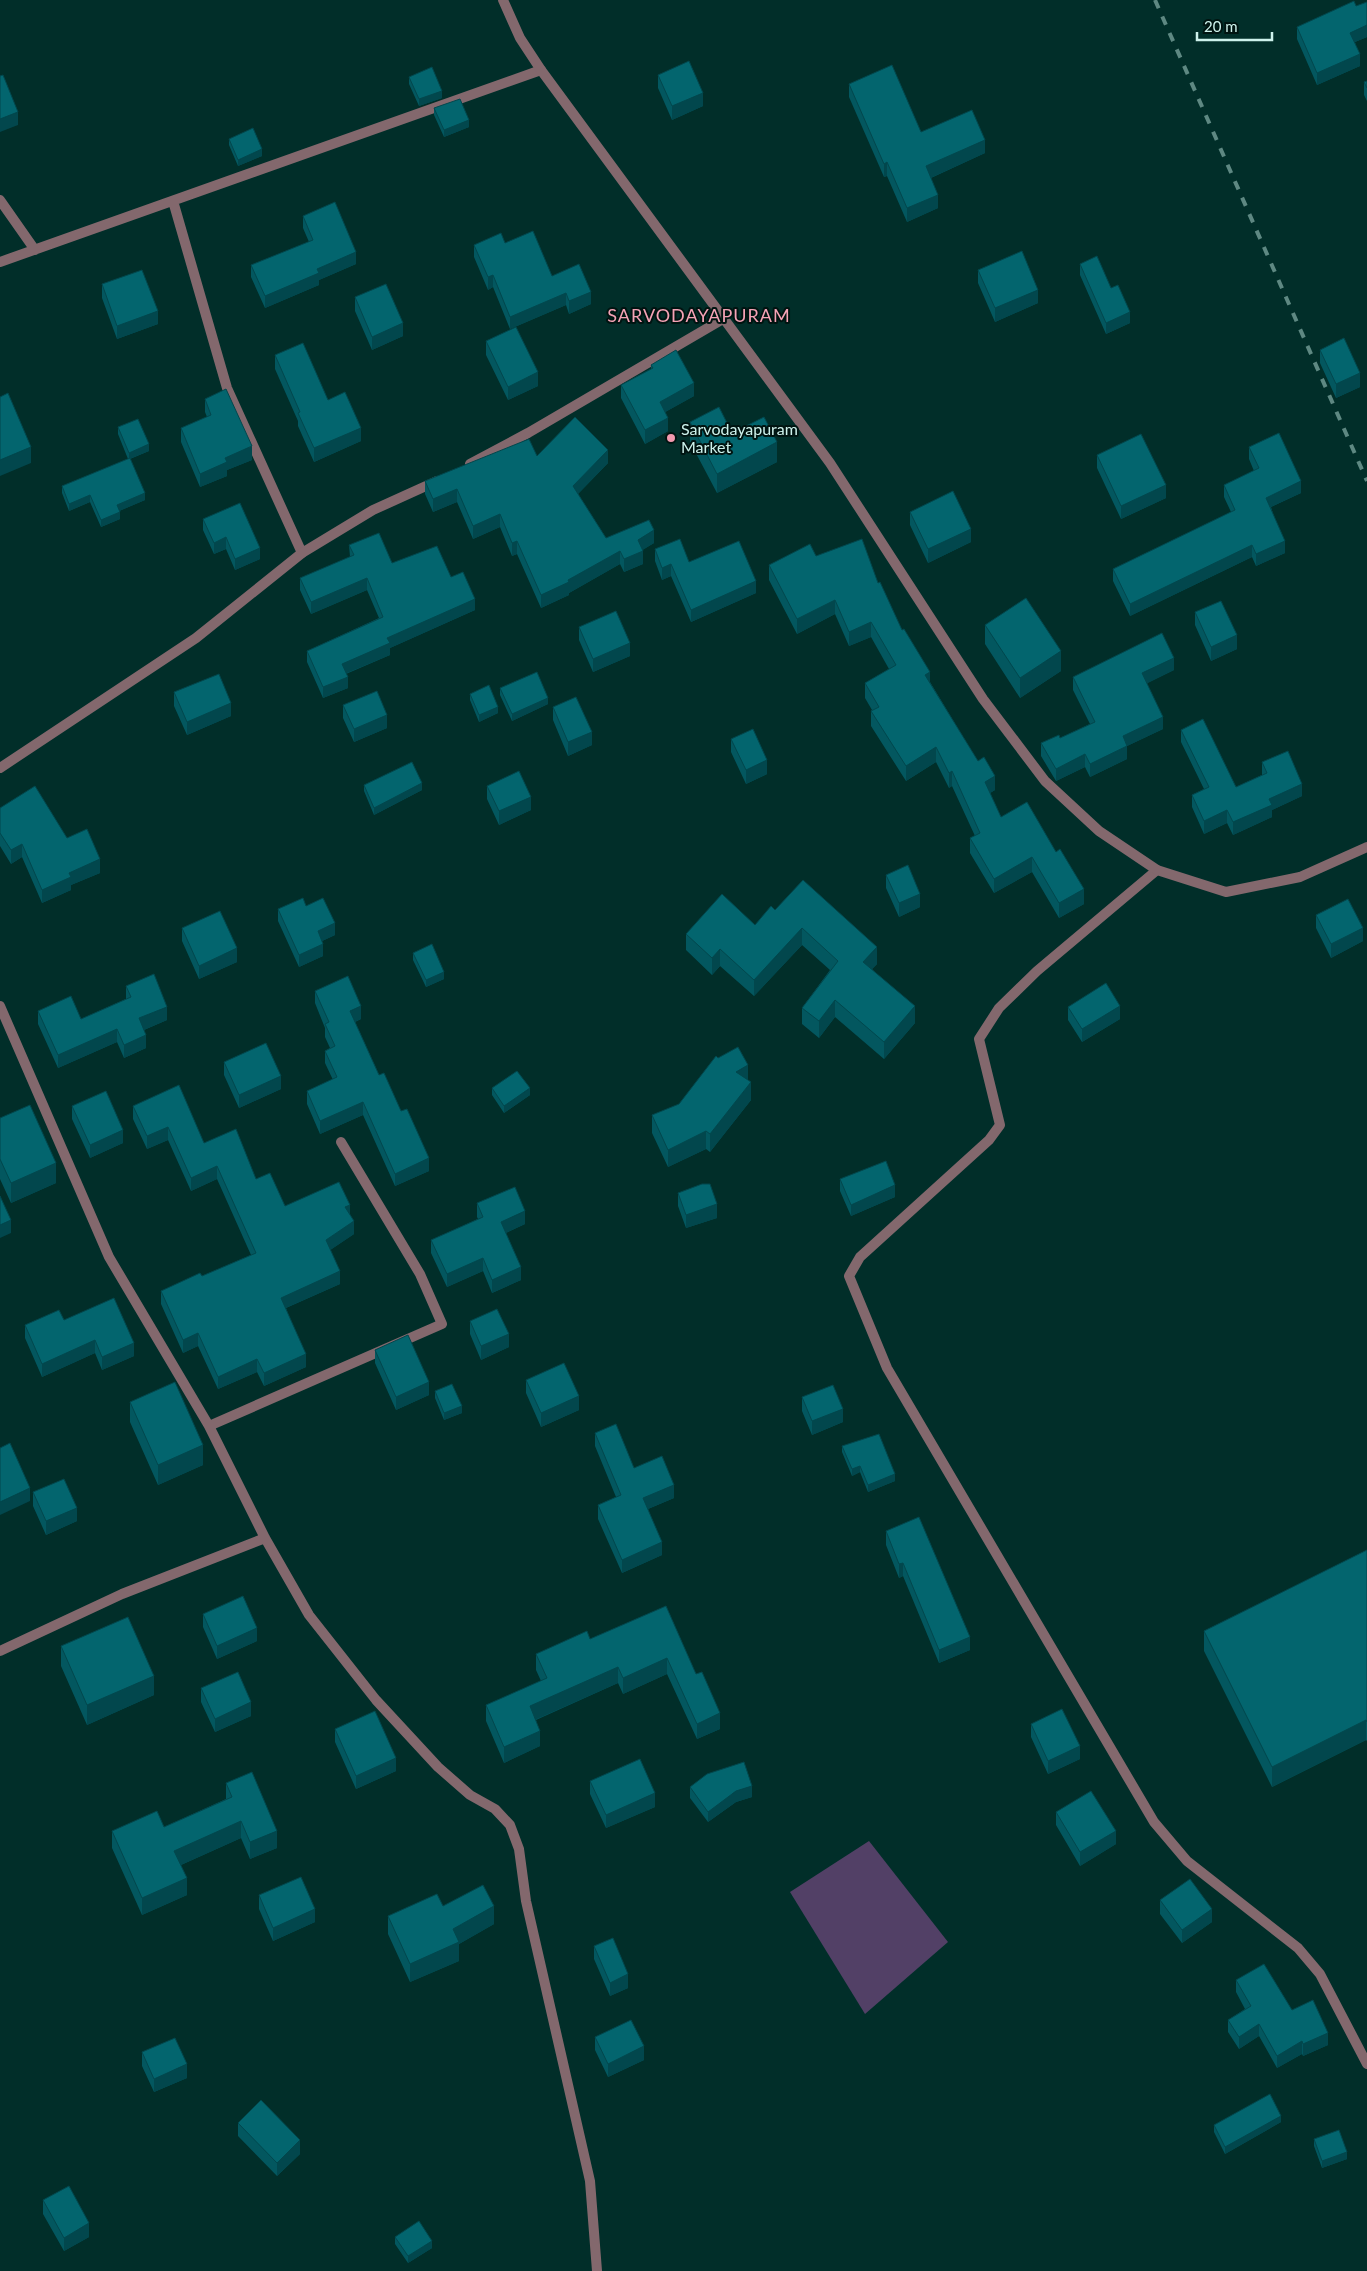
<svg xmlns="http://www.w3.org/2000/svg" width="1367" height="2271" viewBox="0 0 1367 2271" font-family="Lato,sans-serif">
<rect width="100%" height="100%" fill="#012e29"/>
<!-- green -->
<path fill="#524066" d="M869,1841L948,1942L865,2014L790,1892Z"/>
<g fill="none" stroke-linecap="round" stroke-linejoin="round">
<!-- minor -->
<path stroke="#83686d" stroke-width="10" d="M0,200L35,250
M173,201L227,388L302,553
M0,262L541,70
M1157,870L1037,971L999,1008L979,1039L1000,1125L989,1140L860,1257L849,1276L887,1368L1154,1822L1187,1861L1298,1948L1320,1974L1367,2064
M0,1006L109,1257L209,1426L265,1538L309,1615L376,1700L438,1767L470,1795L495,1809L510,1825L519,1849L526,1901L590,2181L597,2271
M209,1426L442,1324L420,1274L341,1142
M0,1651L122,1594L265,1538"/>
<!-- tertiary -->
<path stroke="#83686d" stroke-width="10" d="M503,0L520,38L541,70L830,463L983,699L1045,781L1099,831L1157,870L1226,892L1300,877L1367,847
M470,464L528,433L723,319
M0,768L196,638L302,553L373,510L437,481"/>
<!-- rail -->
<path stroke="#5e8882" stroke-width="4" stroke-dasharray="9 9" stroke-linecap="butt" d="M1155,0L1367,481"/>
</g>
<!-- wall -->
<path fill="#03575f" d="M1297,27L1367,37L1355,42L1360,66L1317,85L1297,39Z
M658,75L703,106L672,120L658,88Z
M409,77L442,98L419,106L409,84Z
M1367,81V101L1364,95V82Z
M849,84L921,132L985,153L931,178L938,208L907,222L887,176L884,177L849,97Z
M434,108L469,127L444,137L434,115Z
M229,139L262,156L238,166L229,145Z
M303,216L356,264L319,280V285L265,308L251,277V265L309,242L303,228Z
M505,243L552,276L591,304L569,314L566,305L510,329L493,287L488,290L474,257V245Z
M1080,264L1111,288L1130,323L1106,334L1080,275Z
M978,270L1038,303L995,322L978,283Z
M102,284L158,324L117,339L102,298Z
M355,297L403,336L372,350L355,311Z
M486,341L538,386L508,400L486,355Z
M1320,350L1360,387L1336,398L1320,363Z
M275,355L361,441L314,462L298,426V421L275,369Z
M651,365L694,396L665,412L668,431L645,444L621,398V385L651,369Z
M205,399L252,460L227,470V476L200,487L181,442V428L207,417L205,412Z
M690,422L732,433L777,462L717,493L690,442Z
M118,427L149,451L130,459L145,500L119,511L120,519L101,527L90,502L69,511L62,493V486L128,459L118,434Z
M1249,447L1301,493L1271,507L1285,553L1256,566L1252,557L1130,616L1113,581V569L1231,512L1224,497V485L1254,471L1249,459Z
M1097,455L1166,498L1121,519L1097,468Z
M537,456L608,463L578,494L606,538L654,543L642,550L643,564L624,572L620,564L569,593V595L541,608L517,554L512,556L500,527L473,539L457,502L433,512L425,494V481Z
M910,512L971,542L928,563L910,525Z
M203,519L260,559L235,570L226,549L214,554L203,530Z
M349,545L392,563L451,577L475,610L390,648V655L346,674L348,688L323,698L307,662V651L379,618L367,590L311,614L300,590V578L350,557Z
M655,549L689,562L756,593L691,622L671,576L662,580L655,561Z
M816,556L878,583L902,630L930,682L995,790L990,793L1001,817L1084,904L1059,918L1032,872L994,893L970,853V838L975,836L952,786L949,788L936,762L906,781L871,726V711L872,710L865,698V683L889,669L871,637L849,646L835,614L797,634L769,580V565Z
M1195,612L1237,649L1211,661L1195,625Z
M985,625L1061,671L1020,698L985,644Z
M579,627L630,656L593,672L579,640Z
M1174,670L1147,683L1163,729L1127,746V759L1090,777L1085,767L1056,781L1041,756V743L1060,738L1090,724L1073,690V677Z
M500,688L548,704L512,721L500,695Z
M174,692L231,716L187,735L174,706Z
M470,694L498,713L479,722L470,700Z
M343,705L387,728L354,742L343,718Z
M553,707L592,745L568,756L553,720Z
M1181,730L1236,787L1262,775V762L1302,796L1272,810V817L1233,835L1227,823L1204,834L1192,807V795L1204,789L1181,742Z
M731,739L767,774L746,784L731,752Z
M364,785L422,790L374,815L364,791Z
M487,786L531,810L499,825L487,799Z
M0,808L67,838L100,873L71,885V890L42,903L22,857L11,864L0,846Z
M886,875L920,907L899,917L886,888Z
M306,906L335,935L322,941L323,956L299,967L278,921V909Z
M775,910L877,964L872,969L915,1023L884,1059L835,1017L819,1038L802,1024V1008L830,970L802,945L754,996L720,966L712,975L686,950V934L755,925Z
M1316,915L1363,941L1331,958L1316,928Z
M182,928L237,962L199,979L182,941Z
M413,953L444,979L426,987L413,960Z
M126,986L167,1020L144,1030L146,1048L124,1058L117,1042L58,1068L38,1024V1011L81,1019L126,999Z
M315,991L361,1019L355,1022L379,1075L401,1111L429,1171L395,1186L363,1115L320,1134L307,1104V1091L333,1080L325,1063V1051L330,1048L325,1037V1028L315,1003Z
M1068,1007L1120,1019L1082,1042L1068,1020Z
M224,1062L281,1089L239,1108L224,1075Z
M748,1080L751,1100L710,1152L706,1149L668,1167L652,1133V1115Z
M492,1088L530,1095L504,1113L492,1095Z
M72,1106L123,1143L90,1158L72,1119Z
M133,1106L204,1143L256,1179L285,1206L350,1214L354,1234L330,1250L340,1284L286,1308L306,1367L264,1386L257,1372L218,1389L198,1346L183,1353L161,1304V1291L202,1276L251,1255L217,1179L191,1191L168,1140L147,1149L133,1119Z
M0,1118L56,1183L11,1203L0,1179Z
M840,1179L895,1197L851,1216L840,1191Z
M678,1193L717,1218L686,1228L678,1206Z
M477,1203L525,1224L506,1233L521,1280L492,1293L483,1271L447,1287L431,1253V1240L478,1219L477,1217Z
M64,1320L134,1356L102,1370L95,1353L42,1377L25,1338V1325Z
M470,1321L509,1347L481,1360L470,1334Z
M375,1350L429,1395L396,1410L375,1363Z
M526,1380L579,1410L541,1427L526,1393Z
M435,1391L462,1413L444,1420L435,1398Z
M802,1397L843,1422L812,1435L802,1411Z
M130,1402L203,1465L158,1485L130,1422Z
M595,1433L634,1468L674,1498L648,1509L662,1555L622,1573L598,1519V1505L616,1497L595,1446Z
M842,1446L895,1481L868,1492L860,1472L852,1476L842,1452Z
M33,1492L77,1521L46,1535L33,1506Z
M886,1531L970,1650L939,1663L903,1576L899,1578L886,1545Z
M1367,1550V1741L1366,1740L1272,1787L1204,1651V1631Z
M666,1606L720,1729L697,1739L667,1674L623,1694L618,1683L536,1720L540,1746L504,1763L486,1721V1705L541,1681L536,1670V1654L590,1639Z
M203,1614L257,1641L217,1659L203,1627Z
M61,1646L154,1695L87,1725L61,1666Z
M201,1688L251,1716L215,1732L201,1702Z
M1031,1724L1080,1759L1048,1774L1031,1737Z
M335,1729L396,1771L356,1789L335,1742Z
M590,1781L655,1807L606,1828L590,1794Z
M226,1783L277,1848L250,1859L241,1838L181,1865L187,1895L142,1915L112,1848V1831L164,1827L226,1799Z
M690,1787L752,1797L736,1802L708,1822L690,1798Z
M1056,1812L1116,1844L1080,1866L1056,1825Z
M259,1895L315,1922L273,1941L259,1909Z
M1160,1900L1212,1922L1182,1943L1160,1914Z
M443,1906L494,1924L459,1944V1961L410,1982L388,1934V1916Z
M594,1946L628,1988L610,1996L594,1959Z
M1236,1980L1292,2010L1328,2045L1303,2056L1302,2054L1277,2068L1259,2036L1239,2049L1228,2032V2020L1245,2009L1236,1992Z
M595,2037L644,2060L608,2077L595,2050Z
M142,2052L187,2078L154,2092L142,2066Z
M1281,2122L1225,2154L1214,2132V2125Z
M238,2123L300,2154L277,2176L238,2136Z
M1314,2139L1347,2159L1322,2168L1314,2146Z
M43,2200L89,2237L64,2251L43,2214Z
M395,2237L432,2248L408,2263L395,2244Z"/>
<!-- shaded-wall -->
<path fill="#02474d" d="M1367,25V37L1350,44V33Z
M1360,54V66L1317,85V73Z
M442,91V98L419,106V99Z
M703,93V106L672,120V106Z
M18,112V125L0,132V119Z
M469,120V127L444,137V130Z
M985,140V153L926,180V166Z
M262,149V156L238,166V160Z
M887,162V176L884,177V164Z
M938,195V208L907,222V208Z
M356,252V264L319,280V285L265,308V296L317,269Z
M493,275V287L488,290V277Z
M1038,290V303L995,322V308Z
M591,292V304L569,314V301Z
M566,293V305L510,329V317Z
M158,311V324L117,339V326Z
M1130,312V323L1106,334V323Z
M403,323V336L372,350V337Z
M538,372V386L508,400V387Z
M1360,373V387L1336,398V384Z
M694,383V396L660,415V402Z
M668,418V431L645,444V430Z
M361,428V441L314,462V448Z
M777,442V462L717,493V474Z
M149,444V451L129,459V453Z
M252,446V460L227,470V476L200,487V474L225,458Z
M31,447V463L0,476V460Z
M608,450V463L573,499V486Z
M1301,481V493L1266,509V498Z
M1166,485V498L1121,519V506Z
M457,489V502L433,512V499Z
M145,493V500L117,512V505Z
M90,495V502L69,511V504Z
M120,512V519L101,527V520Z
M500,514V527L473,539V526Z
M971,529V542L928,563V549Z
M654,530V543L638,553V540Z
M226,537V549L214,554V543Z
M517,541V554L512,556V543Z
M1285,541V553L1256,566V554Z
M1252,545V557L1130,616V604Z
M260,548V559L235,570V559Z
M620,551V564L569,593V595L541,608V595Z
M643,551V564L624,572V559Z
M671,564V576L662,580V568Z
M367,578V590L311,614V602Z
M756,581V593L691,622V610Z
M475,599V610L390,648V655L342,675V664L387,638Z
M835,600V614L797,634V619Z
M871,622V637L849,646V632Z
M1237,635V649L1211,661V647Z
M630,643V656L593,672V659Z
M1061,651V671L1020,698V678Z
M1174,658V670L1142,686V673Z
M930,672V687L925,675Z
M348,677V688L323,698V687Z
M548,698V704L512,721V714Z
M231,703V716L187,735V722Z
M498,707V713L479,722V715Z
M387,715V728L354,742V729Z
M1163,717V729L1127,746V759L1090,777V764L1123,736Z
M592,732V745L568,756V742Z
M936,747V762L906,781V766Z
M1085,754V767L1056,781V769Z
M767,760V774L746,784V770Z
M952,771V786L949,788V773Z
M995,776V790L985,796V782Z
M422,783V790L374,815V808Z
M1302,784V796L1272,810V817L1233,835V822L1269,799Z
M531,797V810L499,825V811Z
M1227,810V823L1204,834V821Z
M22,844V857L11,864V850Z
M1032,857V872L994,893V879Z
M100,859V873L71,885V890L42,903V890L69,873Z
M1084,889V904L1059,918V903Z
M920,894V907L899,917V903Z
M335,923V935L318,943V931Z
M802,928V945L754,996V980Z
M1363,928V941L1331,958V944Z
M323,944V956L299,967V955Z
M877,947V964L863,978V962Z
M237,948V962L199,979V966Z
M720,949V966L712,975V958Z
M444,972V979L426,987V980Z
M835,1000V1017L819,1038V1021Z
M361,1006V1019L350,1024V1011Z
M915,1006V1023L884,1059V1042Z
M1120,1006V1019L1082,1042V1029Z
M167,1007V1020L139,1032V1018Z
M117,1029V1042L58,1068V1055Z
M146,1035V1048L124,1058V1045Z
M748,1065V1083L736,1072Z
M281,1076V1089L239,1108V1095Z
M751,1082V1100L710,1152V1134Z
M530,1088V1095L504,1113V1106Z
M363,1102V1115L320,1134V1121Z
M168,1127V1140L147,1149V1136Z
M123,1130V1143L90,1158V1145Z
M706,1131V1149L668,1167V1150Z
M429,1158V1171L395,1186V1174Z
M56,1163V1183L11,1203V1183Z
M217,1166V1179L191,1191V1178Z
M895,1185V1197L851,1216V1205Z
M717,1204V1218L686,1228V1215Z
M350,1205V1218L345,1207Z
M525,1211V1224L501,1235V1222Z
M11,1220V1233L0,1238V1225Z
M354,1221V1234L326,1253V1240Z
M483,1258V1271L447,1287V1274Z
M521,1267V1280L492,1293V1280Z
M340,1271V1284L281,1310V1298Z
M198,1333V1346L183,1353V1340Z
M509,1334V1347L481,1360V1346Z
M95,1340V1353L42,1377V1364Z
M134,1343V1356L102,1370V1357Z
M306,1354V1367L264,1386V1373Z
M257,1359V1372L218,1389V1377Z
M429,1382V1395L396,1410V1397Z
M579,1396V1410L541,1427V1413Z
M462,1406V1413L444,1420V1413Z
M843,1409V1422L812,1435V1421Z
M203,1445V1465L158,1485V1465Z
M860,1466V1472L852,1476V1469Z
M895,1474V1481L868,1492V1485Z
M674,1485V1498L643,1511V1498Z
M30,1488V1501L0,1515V1502Z
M77,1508V1521L46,1535V1521Z
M662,1542V1555L622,1573V1560Z
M903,1563V1576L899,1578V1564Z
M257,1628V1641L217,1659V1646Z
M970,1637V1650L939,1663V1650Z
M667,1658V1674L623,1694V1678Z
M618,1667V1683L530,1722V1706Z
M154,1676V1695L87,1725V1705Z
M251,1702V1716L215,1732V1719Z
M720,1713V1729L697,1739V1724Z
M1366,1720V1740L1272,1787V1767Z
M540,1731V1746L504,1763V1747Z
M1080,1746V1759L1048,1774V1761Z
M396,1758V1771L356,1789V1776Z
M752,1786V1797L736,1802L708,1822V1812L736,1791Z
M655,1793V1807L606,1828V1815Z
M241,1821V1838L174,1868V1851Z
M277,1831V1848L250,1859V1842Z
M1116,1831V1844L1080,1866V1852Z
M187,1878V1895L142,1915V1898Z
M494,1906V1924L459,1944V1961L410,1982V1964L453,1929Z
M315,1909V1922L273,1941V1928Z
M1212,1909V1922L1182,1943V1930Z
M628,1974V1988L610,1996V1983Z
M1259,2024V2036L1239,2049V2037Z
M1328,2033V2045L1303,2056V2044Z
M1302,2041V2054L1277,2068V2056Z
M644,2046V2060L608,2077V2064Z
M187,2064V2078L154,2092V2079Z
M1281,2116V2122L1225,2154V2147Z
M300,2140V2154L277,2176V2163Z
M1347,2152V2159L1322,2168V2161Z
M89,2223V2237L64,2251V2238Z
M432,2241V2248L408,2263V2256Z"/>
<!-- building -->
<path fill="#03656e" stroke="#02474d" d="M1354,1L1356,6L1367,2V25L1350,33L1360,54L1317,73L1297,27Z
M689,61L703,93L672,106L658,75Z
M892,65L921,132L972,110L985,140L926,166L938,195L907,208L887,162L884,164L849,84Z
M432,67L442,91L419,99L409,77Z
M3,75L18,112L0,119V76Z
M1367,81V88L1364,82Z
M460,99L469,120L444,130L434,108Z
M253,128L262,149L238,160L229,139Z
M335,202L356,252L317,269L319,273L265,296L251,265L313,240L303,216Z
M533,231L552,276L579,264L591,292L569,301L566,293L510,317L493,275L488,277L474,245L501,233L505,243Z
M1022,251L1038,290L995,308L978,270Z
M1097,256L1111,288L1118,285L1130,312L1106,323L1080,264Z
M142,270L158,311L117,326L102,284Z
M386,284L403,323L372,337L355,297Z
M516,327L538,372L508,387L486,341Z
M1344,338L1360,373L1336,384L1320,350Z
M303,343L328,400L345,392L361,428L314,448L298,413L300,412L275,355Z
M676,350L694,383L660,402L668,418L645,430L621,385L653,368L651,365Z
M226,389L252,446L225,458L227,462L200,474L181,428L211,415L205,399Z
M8,393L31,447L0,460V397Z
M719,407L732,433L764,417L777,442L717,474L690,422Z
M575,417L608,450L573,486L606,538L649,520L654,530L638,540L643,551L624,559L620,551L568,580L569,582L541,595L517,541L512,543L500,514L473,526L457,489L433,499L425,481L529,439L537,456Z
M138,419L149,444L129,453L118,427Z
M1279,433L1301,481L1266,498L1285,541L1256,554L1252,545L1130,604L1113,569L1235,510L1224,485L1259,468L1249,447Z
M1141,434L1166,485L1121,506L1097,455Z
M130,458L145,493L117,505L120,512L101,520L90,495L69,504L62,486Z
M953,491L971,529L928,549L910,512Z
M240,503L260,548L235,559L226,537L214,543L203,519Z
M379,533L392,563L437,546L451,577L463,572L475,599L387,638L390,643L342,664L348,677L323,687L307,651L383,617L367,578L311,602L300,578L354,555L349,545Z
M680,539L689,562L739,541L756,581L691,610L671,564L662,568L655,549Z
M862,539L878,583L880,582L902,630L904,629L930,672L925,675L978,761L984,757L995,776L985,782L1001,817L1027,802L1056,852L1060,849L1084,889L1059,903L1032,857L994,879L970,838L980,833L952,771L949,773L936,747L906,766L871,711L879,707L865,683L896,665L871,622L849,632L835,600L797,619L769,565L810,544L816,556Z
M1026,598L1061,651L1020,678L985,625Z
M1221,601L1237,635L1211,647L1195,612Z
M616,611L630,643L593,659L579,627Z
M1162,633L1174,658L1142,673L1163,717L1123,736L1127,746L1090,764L1085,754L1056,769L1041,743L1059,735L1060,738L1095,722L1073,677Z
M537,672L548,698L512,714L500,688Z
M219,674L231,703L187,722L174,692Z
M489,685L498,707L479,715L470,694Z
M377,691L387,715L354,729L343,705Z
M576,697L592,732L568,742L553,707Z
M1203,719L1236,787L1267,773L1262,762L1288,751L1302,784L1269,799L1272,805L1233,822L1227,810L1204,821L1192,795L1209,787L1181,730Z
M753,729L767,760L746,770L731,739Z
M412,762L422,783L374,808L364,785Z
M519,771L531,797L499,811L487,786Z
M35,786L67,838L87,829L100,859L69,873L71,877L42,890L22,844L11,850L0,833V808Z
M908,865L920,894L899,903L886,875Z
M803,880L877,947L863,962L915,1006L884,1042L835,1000L819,1021L802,1008L838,961L802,928L754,980L720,949L712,958L686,934L722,894L755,925L771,906L775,910Z
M303,898L306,906L323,898L335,923L318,931L323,944L299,955L278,909Z
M1348,899L1363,928L1331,944L1316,915Z
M220,911L237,948L199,966L182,928Z
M432,944L444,972L426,980L413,953Z
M154,974L167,1007L139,1018L146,1035L124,1045L117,1029L58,1055L38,1011L71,996L81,1019L131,997L126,986Z
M348,976L361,1006L350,1011L379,1075L384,1073L401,1111L407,1109L429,1158L395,1174L363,1102L320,1121L307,1091L337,1077L325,1051L335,1046L325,1024L329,1022L315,991Z
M1106,983L1120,1006L1082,1029L1068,1007Z
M266,1043L281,1076L239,1095L224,1062Z
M738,1047L748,1065L736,1072L751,1082L710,1134L706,1131L668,1150L652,1115L679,1104L716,1056L718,1058Z
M517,1071L530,1088L504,1106L492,1088Z
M179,1085L204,1143L236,1129L256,1179L270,1173L285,1206L339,1182L350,1205L345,1207L354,1221L326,1240L340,1271L281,1298L306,1354L264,1373L257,1359L218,1377L198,1333L183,1340L161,1291L200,1273L202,1276L256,1253L217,1166L191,1178L168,1127L147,1136L133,1106Z
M106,1091L123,1130L90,1145L72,1106Z
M30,1105L56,1163L11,1183L0,1159V1118Z
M886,1161L895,1185L851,1205L840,1179Z
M702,1184H710L717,1204L686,1215L678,1193Z
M515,1187L525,1211L501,1222L521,1267L492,1280L483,1258L447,1274L431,1240L483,1217L477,1203Z
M0,1196L11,1220L0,1225Z
M114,1298L134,1343L102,1357L95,1340L42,1364L25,1325L59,1310L64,1320Z
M497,1309L509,1334L481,1346L470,1321Z
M408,1335L429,1382L396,1397L375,1350Z
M564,1363L579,1396L541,1413L526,1380Z
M175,1382L203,1445L158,1465L130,1402Z
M452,1384L462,1406L444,1413L435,1391Z
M833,1385L843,1409L812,1421L802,1397Z
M616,1424L634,1468L662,1456L674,1485L643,1498L662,1542L622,1560L598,1505L621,1495L595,1433Z
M879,1434L895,1474L868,1485L860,1466L852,1469L842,1446Z
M10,1443L30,1488L0,1502V1448Z
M64,1479L77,1508L46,1521L33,1492Z
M919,1517L970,1637L939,1650L903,1563L899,1564L886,1531Z
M1367,1550V1722L1366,1720L1272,1767L1204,1631Z
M243,1596L257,1628L217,1646L203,1614Z
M666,1606L696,1674L702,1672L720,1713L697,1724L667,1658L623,1678L618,1667L530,1706L540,1731L504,1747L486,1705L547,1678L536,1654L587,1631L590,1639Z
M128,1617L154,1676L87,1705L61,1646Z
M238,1672L251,1702L215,1719L201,1688Z
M1062,1709L1080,1746L1048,1761L1031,1724Z
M375,1711L396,1758L356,1776L335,1729Z
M640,1759L655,1793L606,1815L590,1781Z
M744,1762L752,1786L736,1791L708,1812L690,1787L707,1774Z
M252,1772L277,1831L250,1842L241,1821L174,1851L187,1878L142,1898L112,1831L157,1811L164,1827L232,1797L226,1783Z
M1091,1791L1116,1831L1080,1852L1056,1812Z
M301,1877L315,1909L273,1928L259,1895Z
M1190,1879L1212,1909L1182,1930L1160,1900Z
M483,1885L494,1906L453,1929L459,1942L410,1964L388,1916L437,1894L443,1906Z
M613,1938L628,1974L610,1983L594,1946Z
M1264,1964L1292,2010L1313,2000L1328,2033L1303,2044L1302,2041L1277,2056L1259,2024L1239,2037L1228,2020L1251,2006L1236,1980Z
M631,2020L644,2046L608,2064L595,2037Z
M175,2038L187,2064L154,2079L142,2052Z
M1270,2094L1281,2116L1225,2147L1214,2125Z
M261,2100L300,2140L277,2163L238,2123Z
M1339,2130L1347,2152L1322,2161L1314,2139Z
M69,2186L89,2223L64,2238L43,2200Z
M419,2221L432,2241L408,2256L395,2237Z"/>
<!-- markers -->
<circle fill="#f29aaf" stroke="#001411" stroke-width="2" cx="671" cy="438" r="5"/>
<g text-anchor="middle" stroke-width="4" stroke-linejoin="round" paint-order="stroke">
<!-- poi labels -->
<g font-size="16" fill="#cdf2ec" stroke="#001411" text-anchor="start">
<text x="681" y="435">Sarvodayapuram<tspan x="681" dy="18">Market</tspan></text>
</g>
<!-- neighbourhood labels -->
<g font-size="18" letter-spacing="1" fill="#f5a3b6" stroke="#001411">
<text x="699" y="322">SARVODAYAPURAM</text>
</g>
</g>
<!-- scale -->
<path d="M1197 32v8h75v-8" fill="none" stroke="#cdf2ec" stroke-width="2.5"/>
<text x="1204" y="32" font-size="15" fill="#cdf2ec" stroke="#001411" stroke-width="4" paint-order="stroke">20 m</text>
</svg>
